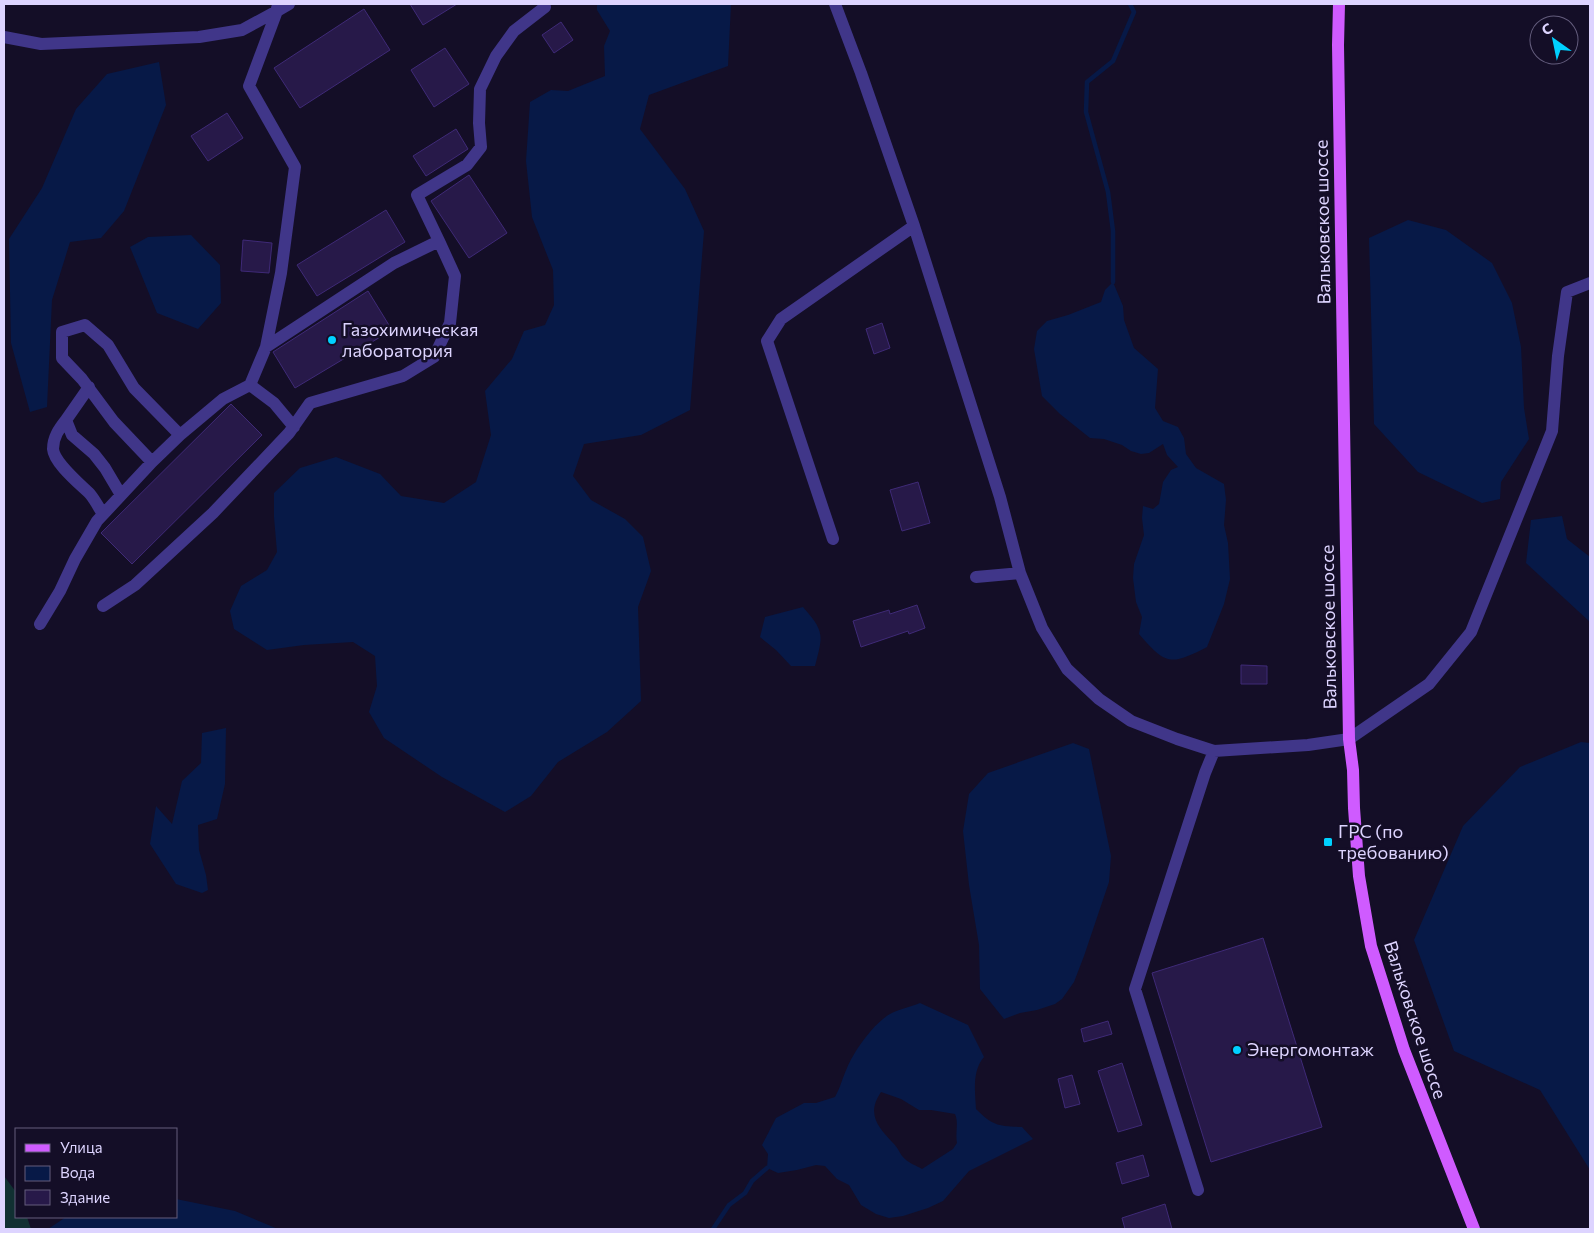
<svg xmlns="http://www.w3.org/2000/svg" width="1594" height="1233" viewBox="0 0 1594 1233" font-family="Commissioner,sans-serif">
<rect width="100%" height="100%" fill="#140e27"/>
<!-- green -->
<path fill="#113032" d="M4,1176L16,1192V1217H27L31,1229H4Z"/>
<!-- water -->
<path fill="#071947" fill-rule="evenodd" d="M597,4H731L728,66L649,95L640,129L685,189L704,231L690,410L641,435L584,444L573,476L591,500L625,519L643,537L651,571L638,607L641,701L607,732L558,762L531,796L505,812L442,777L384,738L369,712L377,686L375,656L353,642L304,645L267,650L234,629L230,611L241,586L267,570L277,552L274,517V493L300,468L336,457L380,474L401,496L444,503L476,482L491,435L485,391L512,359L524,331L545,325L554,305L553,270L532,217L526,161L530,102L551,90L568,91L605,76L604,46L610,31L597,10Z
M159,62L166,105L124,211L101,238L70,242L52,300L47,407L30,412L11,343L9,239L42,188L76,109L107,74Z
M1408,220L1446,230L1492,263L1512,303L1521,347L1524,408L1529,439L1501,482L1500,499L1482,503L1418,472L1374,424L1369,238Z
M191,235L220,265L221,303L198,329L157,313L130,247L148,237Z
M1113,282L1123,306L1124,320L1134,348L1158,369L1155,408L1163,421L1178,427L1184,438L1186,454L1196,468L1224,484L1226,500L1224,525L1228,543L1230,579L1224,604L1207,647C1170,666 1166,665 1139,634L1142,617L1136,602L1133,578L1134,564L1144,535L1142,518L1143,506L1153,509L1159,504L1163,482L1171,470L1178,467L1167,455L1163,444L1149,453L1141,454L1131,451L1122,445L1104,439L1090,438L1060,414L1042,396L1034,349L1037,331L1047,321L1068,315L1101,302L1105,290Z
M1562,516L1567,539L1590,557V622L1526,563L1531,520Z
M803,607C825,632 823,635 815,666H791L776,650L760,637L765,617Z
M226,728L225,784L217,819L198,825L199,850L206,875L208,890L202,893L176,884L150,844L156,806L172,824L182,781L201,763L202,733Z
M1581,742L1590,743V1170L1540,1090L1454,1051L1414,940L1463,826L1520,767Z
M1073,743L1089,749L1111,856L1109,882L1084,956L1074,982L1062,999L1055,1004L1037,1010L1020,1013L1004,1019L980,989L979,945L969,885L963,831L969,794L988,773Z
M920,1003L968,1025L984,1057C972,1071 975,1091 976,1109C993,1126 998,1126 1022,1127L1033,1139L969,1171L943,1201L928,1208L903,1216L889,1218L876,1214L861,1205L849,1185L837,1179L825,1166L816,1165L797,1170L778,1173L767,1168L768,1154L762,1145L776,1118L804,1103H816L835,1097C841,1086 842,1079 847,1068C854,1051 874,1023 890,1014C899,1009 910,1007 920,1003ZM881,1092L901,1099L919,1110H931L955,1114C959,1123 955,1132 957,1143L953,1149L922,1169C917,1166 909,1163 905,1159C900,1155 898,1147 893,1143C878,1127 866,1114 881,1092Z
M176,1199L235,1211L278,1229H48L66,1217H176Z"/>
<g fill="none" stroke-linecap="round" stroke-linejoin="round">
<!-- stream -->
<path stroke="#071947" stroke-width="4.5" d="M1113,282V231L1108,192L1086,112L1087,82L1113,61L1134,12L1130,4
M713,1229L729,1205L745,1193L752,1181L767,1168"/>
</g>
<!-- building -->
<path fill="#271949" stroke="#3f2a77" d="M410,4H457L423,25Z
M364,9L390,50L300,108L274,68Z
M561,22L573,40L554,53L542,35Z
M445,48L469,84L434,107L411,70Z
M227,113L243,138L208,161L191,136Z
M456,129L468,149L426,176L413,156Z
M469,175L507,233L469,258L431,201Z
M386,210L405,242L317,296L297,265Z
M243,240L272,243L269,273L241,271Z
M368,291L392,330L295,388L273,352Z
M882,323L890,348L874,354L866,329Z
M231,404L262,435L132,564L101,533Z
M918,482L930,523L902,531L890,490Z
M917,605L925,628L909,634L908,631L861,647L853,621L889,610L890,614Z
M1241,665L1267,666V684H1241Z
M1263,938L1322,1127L1211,1162L1152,973Z
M1108,1021L1112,1034L1084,1042L1081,1029Z
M1122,1063L1142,1125L1118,1132L1098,1071Z
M1072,1075L1080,1104L1065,1108L1058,1079Z
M1143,1155L1149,1176L1122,1184L1116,1163Z
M1165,1204L1172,1229H1125L1122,1218Z"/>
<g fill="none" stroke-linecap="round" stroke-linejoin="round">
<!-- minor -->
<path stroke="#403689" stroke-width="12" d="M835,4L861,73L914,226L1000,497L1020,573L1042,628L1067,669L1099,699L1131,721L1177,739L1214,751L1308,745L1349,739L1429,684L1471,632L1552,431L1558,356L1567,292L1590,283
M4,37L41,44L199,37L242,30L277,11V8
M439,241L417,195L467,165L481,147L479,123L480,89L496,56L514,31L545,7
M85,325L108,345L134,388L180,435L152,462L114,422L82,379L62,358V332Z
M250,385L266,347L281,273L295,167L249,86L277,11L289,4
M89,387L66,420L72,435L94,454L105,468L121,495
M66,420C59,429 53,437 53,449C54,463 80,484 90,494C95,500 99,508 103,514
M180,435L223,399L250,385L274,403L294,427
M833,539L767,341L781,319L914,226
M976,577L1020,573
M103,606L135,585L213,513L289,433L310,403L403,376L434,357L450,323L455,276L439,241L394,263L266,347
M40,624L60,591L75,559L97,521L152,462
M1198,1190L1135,989L1205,773L1214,751"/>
<!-- major -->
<path stroke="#cf5bff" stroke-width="12" d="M1339,4L1338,45L1349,739L1353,770L1354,808L1359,876L1371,946L1404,1050L1474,1229"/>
</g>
<!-- markers -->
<g fill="#00d1ff" stroke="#140e27" stroke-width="2">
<circle cx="332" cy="340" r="5"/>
<rect x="1323" y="837" width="10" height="10" rx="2.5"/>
<circle cx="1237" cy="1050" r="5"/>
</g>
<g text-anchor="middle" stroke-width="5" stroke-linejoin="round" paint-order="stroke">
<!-- street labels -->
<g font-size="18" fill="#ddd4ff" stroke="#140e27">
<text transform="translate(1323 222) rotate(-91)" y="6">Вальковское шоссе</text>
<text transform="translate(1329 627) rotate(-91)" y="6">Вальковское шоссе</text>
<text transform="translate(1415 1020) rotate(72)" y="6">Вальковское шоссе</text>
</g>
<!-- poi labels -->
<g font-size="18" fill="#ddd4ff" stroke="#140e27" text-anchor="start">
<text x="342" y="336">Газохимическая<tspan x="342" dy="21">лаборатория</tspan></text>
<text x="1338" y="838">ГРС (по<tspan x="1338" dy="21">требованию)</tspan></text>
<text x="1247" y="1056">Энергомонтаж</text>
</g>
</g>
<!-- border -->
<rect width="1594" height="1233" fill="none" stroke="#ddd4ff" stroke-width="10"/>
<!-- legend -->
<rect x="15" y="1128" width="162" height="90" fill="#140e27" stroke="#645d7d"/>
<rect x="25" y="1144" width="25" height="8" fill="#cf5bff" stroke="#645d7d"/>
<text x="60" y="1153" font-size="15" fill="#ddd4ff">Улица</text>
<rect x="25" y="1166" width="25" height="15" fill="#071947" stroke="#645d7d"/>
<text x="60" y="1178" font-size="15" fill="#ddd4ff">Вода</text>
<rect x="25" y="1190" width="25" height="15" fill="#271949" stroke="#645d7d"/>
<text x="60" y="1203" font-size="15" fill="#ddd4ff">Здание</text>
<!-- north arrow -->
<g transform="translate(1554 40) rotate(327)"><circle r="24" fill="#140e27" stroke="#645d7d"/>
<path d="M0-4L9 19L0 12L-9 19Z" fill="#00d1ff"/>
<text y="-8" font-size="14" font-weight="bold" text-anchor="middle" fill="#ddd4ff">С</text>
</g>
</svg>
